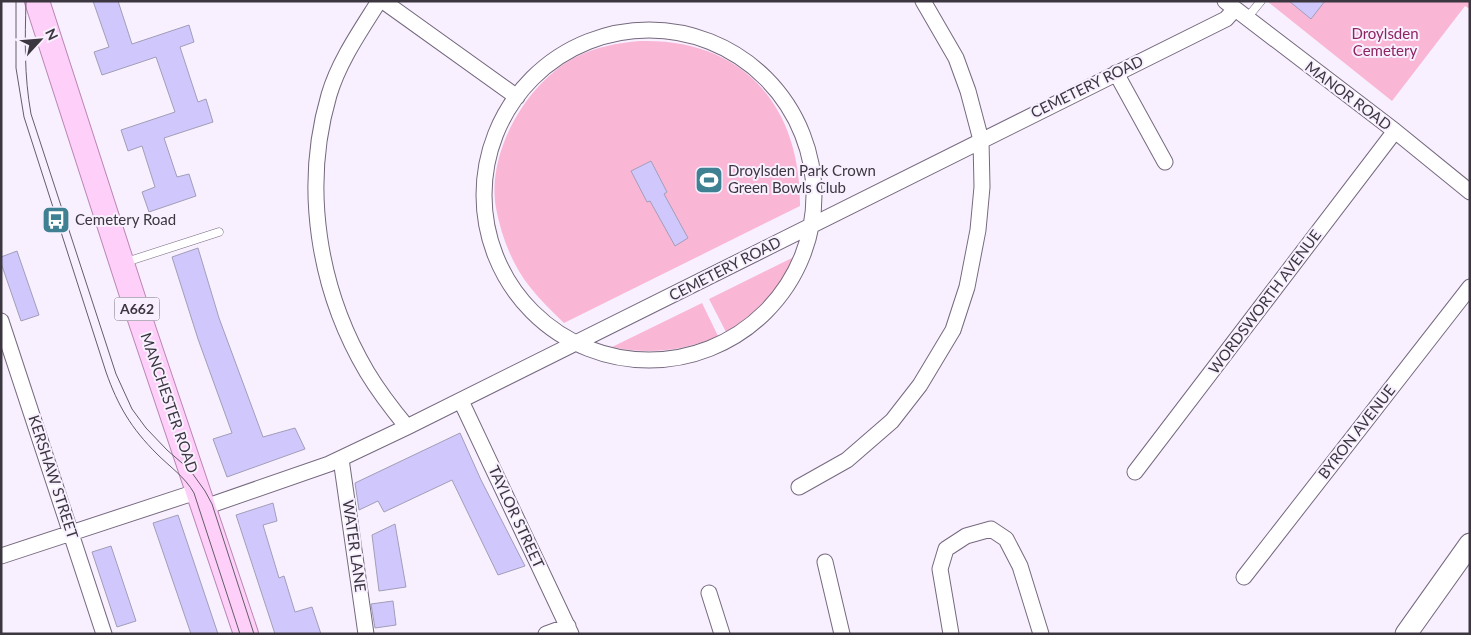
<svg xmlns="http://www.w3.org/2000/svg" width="1471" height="635" viewBox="0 0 1471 635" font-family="Lato,sans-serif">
<rect width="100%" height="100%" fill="#f8f0ff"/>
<!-- green -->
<path fill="#f9b7d5" d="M1267,1H1470V9L1465,6L1392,101Z
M640,41C743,38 801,106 800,206L564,323C552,311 540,300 530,287C512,265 501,235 496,208C486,153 526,84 574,58C595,47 617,43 640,41Z
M794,257C779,289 756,314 726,332L709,299Z
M702,303L718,336C685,351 647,355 612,347Z"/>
<!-- building -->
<path fill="#d0c7fc" stroke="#a29eb8" d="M93,1H118L132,44L189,25L194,42L180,47L198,102L206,99L213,122L164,138L177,177L189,174L196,196L149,212L142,192L155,187L142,146L128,151L121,130L175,112L156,57L102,75L94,52L109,47Z
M1289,1H1325L1311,19Z
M651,161L667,192L664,194L688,238L675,246L650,201L647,202L631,171Z
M198,248L219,318L263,437L295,428L305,449L227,477L213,439L232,433L198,339L172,257Z
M17,251L39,315L21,321L1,263V257Z
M460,433L481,480L525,566L498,575L452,480L384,512L378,501L359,510L355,483Z
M273,503L277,521L263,525L279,578L284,576L295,612L312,607L321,634H275L236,515Z
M178,515L218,634H191L153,523Z
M395,524L406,587L379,591L372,535Z
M111,546L136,621L117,627L92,552Z
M393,601L396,625L375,628L371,604Z"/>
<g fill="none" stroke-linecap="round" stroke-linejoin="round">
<defs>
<path id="lane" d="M1247,18L1261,1
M123,263L219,232"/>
<path id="street" d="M379,1C361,30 339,61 329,95C302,187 318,289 367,372C379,392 393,410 407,427
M383,1L517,97
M1225,1L1395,131L1470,192
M484 195a165 165 0 1 1 330 0a165 165 0 1 1-330 0Z
M1116,73L1165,162
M1,321L104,634
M461,401L571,634
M341,459L366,634
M1135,472L1395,131
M799,487L847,460L892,421L920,385L953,330L967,287L978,230L982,187L981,140L968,91L956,58L923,1
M205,507L329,464L407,427L1226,19L1235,9
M1,556L199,491
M825,562L842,634
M1244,577L1470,287
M709,593L722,634
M546,634L568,626
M951,634L940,569L946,549L966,536L991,529L1006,539L1020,566L1041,634"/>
<path id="secondary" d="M1406,634L1470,544"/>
<path id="primary" d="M37,1L134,301L246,634"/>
</defs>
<!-- lane casing -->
<use href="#lane" stroke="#76697f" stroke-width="9"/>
<!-- street casing -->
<use href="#street" stroke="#76697f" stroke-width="17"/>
<!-- secondary casing -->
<use href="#secondary" stroke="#76697f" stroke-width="23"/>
<!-- primary casing -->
<use href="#primary" stroke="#ba86b5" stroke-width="26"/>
<!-- lane -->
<use href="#lane" stroke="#fff" stroke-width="8"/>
<!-- street -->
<use href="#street" stroke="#fff" stroke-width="15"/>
<!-- secondary -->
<use href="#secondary" stroke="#fff" stroke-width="21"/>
<!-- primary -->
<use href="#primary" stroke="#fed0f9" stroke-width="24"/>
<!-- tram -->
<path stroke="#635d68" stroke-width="1" d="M16,1V68L24,117L106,372C118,406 131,428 157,454C170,467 185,477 194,493L240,634
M26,1C25,40 24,75 31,114L116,374L132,409L146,428L167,450L190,470L205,491L212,504L254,634"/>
</g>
<!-- icons -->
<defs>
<symbol id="stadium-square" viewBox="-11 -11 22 22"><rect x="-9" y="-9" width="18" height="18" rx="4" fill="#3f8192" stroke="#f8f0ff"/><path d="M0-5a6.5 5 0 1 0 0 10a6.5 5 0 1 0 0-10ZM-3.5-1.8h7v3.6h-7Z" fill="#fff"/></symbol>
<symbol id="bus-square" viewBox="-11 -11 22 22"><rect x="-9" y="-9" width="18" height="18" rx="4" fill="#3f8192" stroke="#f8f0ff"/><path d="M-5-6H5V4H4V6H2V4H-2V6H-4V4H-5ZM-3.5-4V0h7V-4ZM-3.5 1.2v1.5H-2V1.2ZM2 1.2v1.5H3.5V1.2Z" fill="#fff"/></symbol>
</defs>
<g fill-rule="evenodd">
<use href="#stadium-square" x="693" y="164" width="32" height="32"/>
<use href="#bus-square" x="40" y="204" width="32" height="32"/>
</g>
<g text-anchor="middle" stroke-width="4" stroke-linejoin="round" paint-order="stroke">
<!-- shield labels -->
<rect fill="#f8f0ff" stroke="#746e79" stroke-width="1" x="114.5" y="297.5" width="45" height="23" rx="4"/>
<g font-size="14" font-weight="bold" fill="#3b363f">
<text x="137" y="314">A662</text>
</g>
<!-- park labels -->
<g font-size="15" fill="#8e2561" stroke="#f8f0ff">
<text x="1385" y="39">Droylsden<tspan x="1385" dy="17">Cemetery</tspan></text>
</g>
<!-- street labels -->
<g font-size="15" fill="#3b363f" stroke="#f8f0ff">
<text transform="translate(1087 87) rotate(-26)" y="5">CEMETERY ROAD</text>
<text transform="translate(1348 96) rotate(37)" y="5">MANOR ROAD</text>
<text transform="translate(725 269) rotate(-27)" y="5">CEMETERY ROAD</text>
<text transform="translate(1265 302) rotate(-53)" y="5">WORDSWORTH AVENUE</text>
<text transform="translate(169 403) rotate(71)" y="5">MANCHESTER ROAD</text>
<text transform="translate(1357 432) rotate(-52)" y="5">BYRON AVENUE</text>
<text transform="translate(53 477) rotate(72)" y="5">KERSHAW STREET</text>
<text transform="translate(516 517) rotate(65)" y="5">TAYLOR STREET</text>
<text transform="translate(354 546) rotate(82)" y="5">WATER LANE</text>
</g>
<!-- poi labels -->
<g font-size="15" fill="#3b363f" stroke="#f8f0ff" text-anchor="start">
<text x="728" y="176">Droylsden Park Crown<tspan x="728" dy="17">Green Bowls Club</tspan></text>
<text x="75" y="225">Cemetery Road</text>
</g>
</g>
<!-- border -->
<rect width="1471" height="635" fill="none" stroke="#3b363f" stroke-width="5"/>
<!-- north arrow -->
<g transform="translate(40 40) rotate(64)" stroke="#f8f0ff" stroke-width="4" paint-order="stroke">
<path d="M0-4L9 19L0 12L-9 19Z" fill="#3b363f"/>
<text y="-8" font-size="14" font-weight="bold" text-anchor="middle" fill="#3b363f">N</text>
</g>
</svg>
